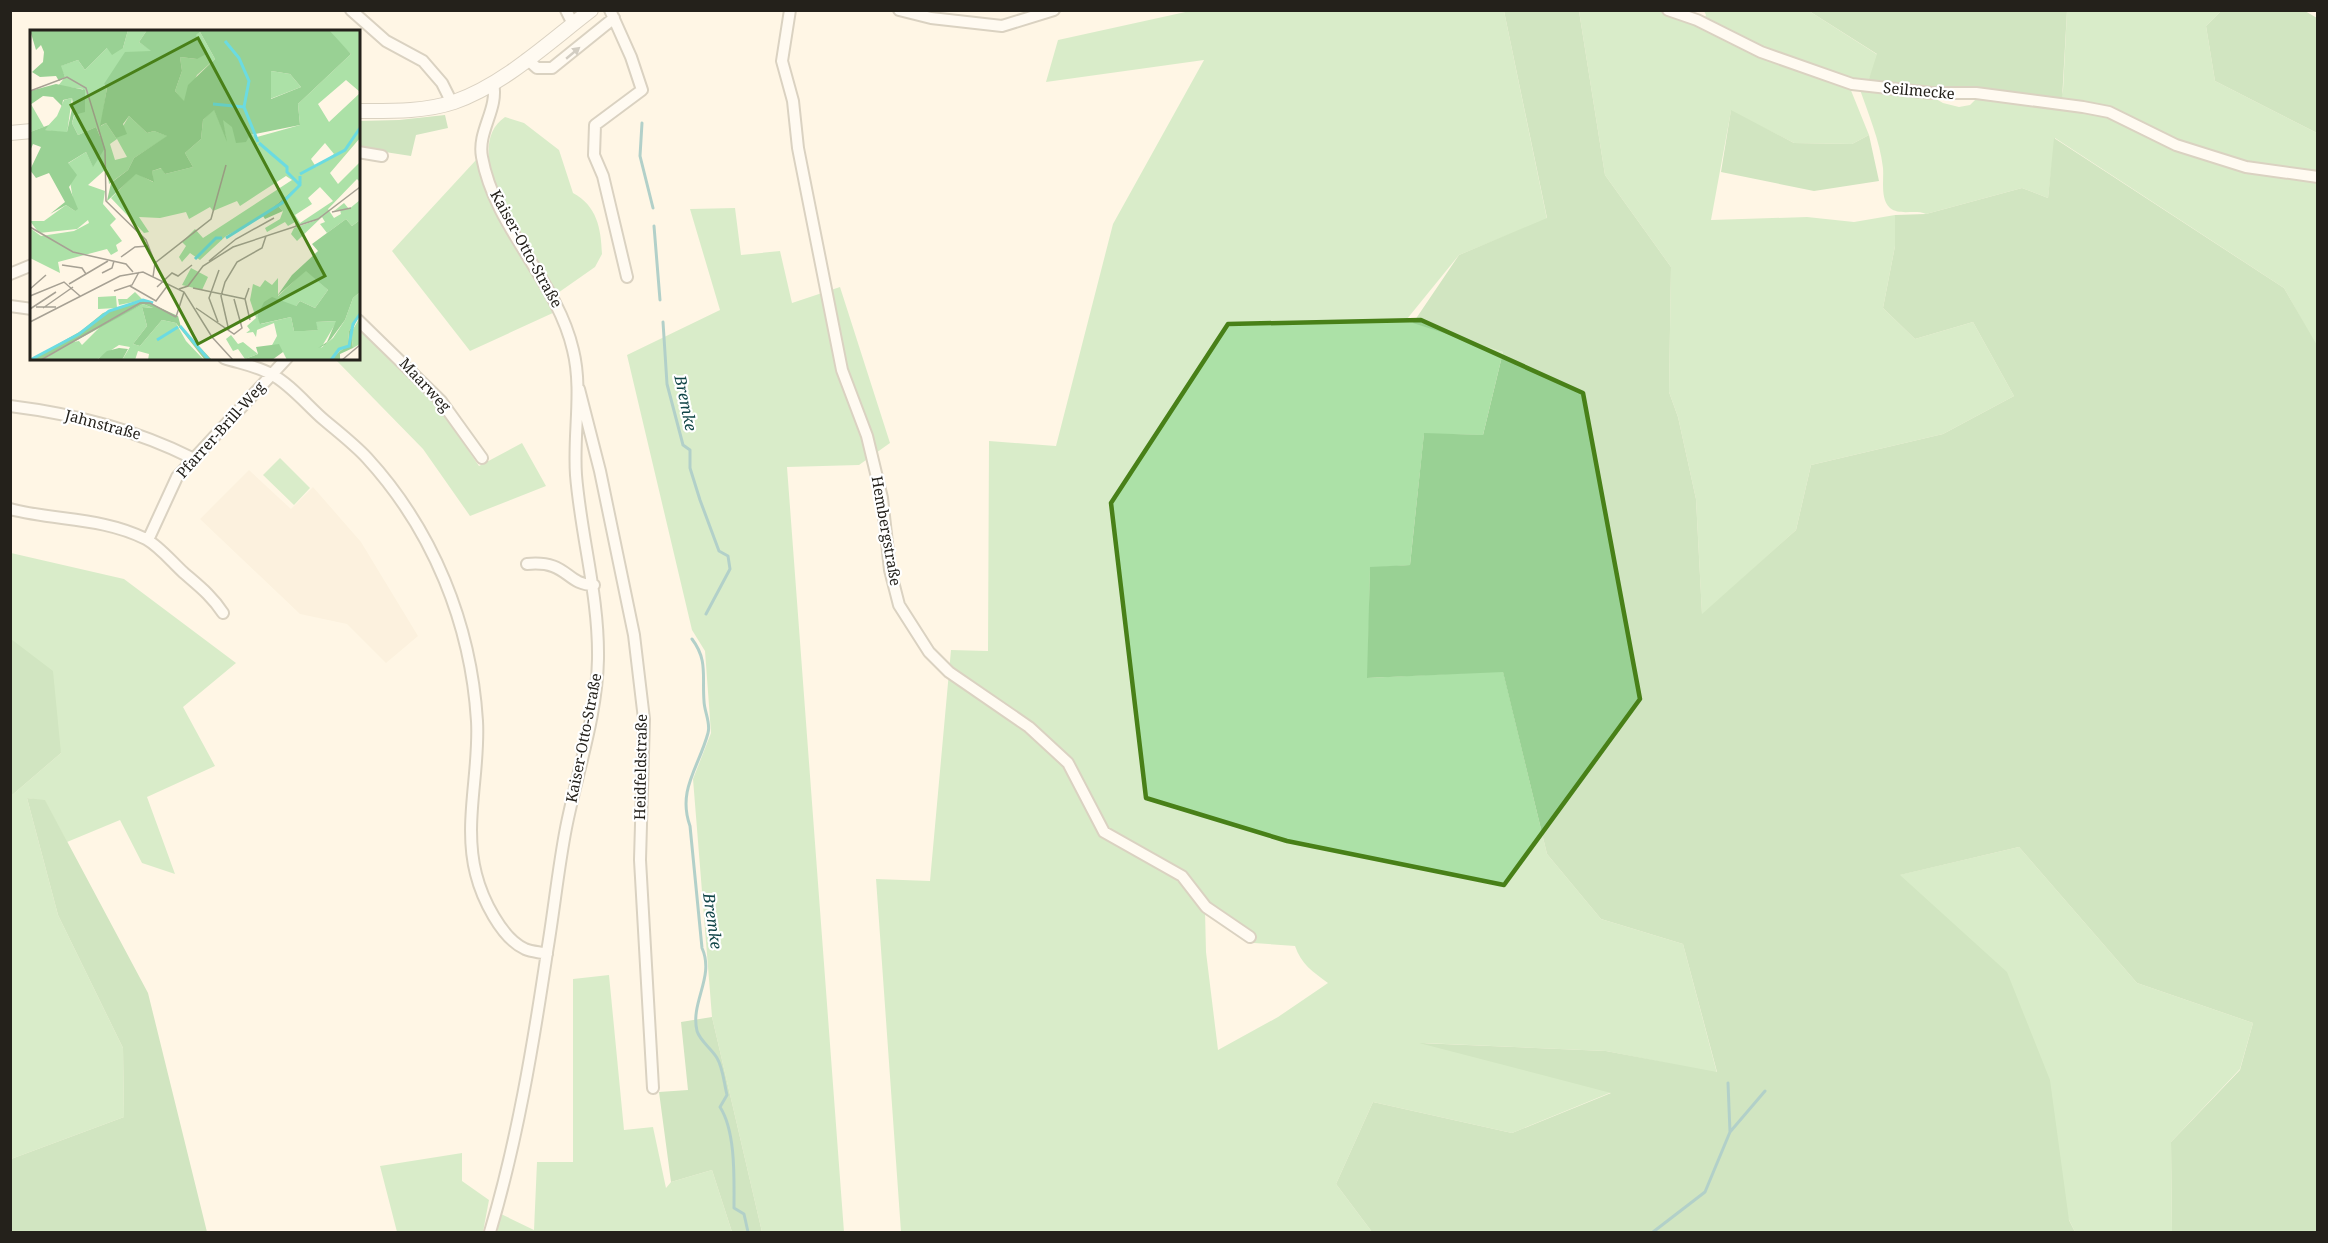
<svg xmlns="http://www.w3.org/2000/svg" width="2328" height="1243" viewBox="0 0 2328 1243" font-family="'Noto Serif',serif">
<rect width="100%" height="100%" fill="#fff6e5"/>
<!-- built -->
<path fill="#f8ecd4" d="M249,470L291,509L313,487L361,542L418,636L386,663L347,624L300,614L200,519Z"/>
<!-- green -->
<path fill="#ace1a7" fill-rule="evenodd" d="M1190,11H1504L1547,219L1459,255L1407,319L1503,352L1483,435L1424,434L1410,565L1370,568L1368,678L1503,671L1547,854L1601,919L1683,944L1717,1073L1606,1051L1423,1043L1612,1092L1512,1133L1373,1102L1336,1184L1372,1232H901L876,879L930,881L951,650L988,651L989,441L1056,446L1113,224L1204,60L1046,82L1058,40ZM1205,910L1234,933L1254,943L1295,946C1301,964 1313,972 1328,983L1278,1017L1218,1050L1206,952Z
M1579,11H1661L1701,26L1706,15L1704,11H1809L1878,55L1867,85L1850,88L1869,135L1852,144L1794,143L1731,111L1711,220L1807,217L1854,222L1895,215V246L1883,308L1915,339L1973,322L2014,396L1943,434L1811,465L1796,530L1702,615L1696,499L1678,417L1669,392L1671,267L1605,175Z
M2067,11H2221L2206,26L2215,81L2317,133V347L2284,288L2055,138L2048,198L2022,188L1926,214C1915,209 1900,216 1890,208C1880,199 1884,180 1883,168C1880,141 1868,113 1859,87L1931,96L1943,103L1959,107L1970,105L1976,99L2059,107L2063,90Z
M505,117L524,123L559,150L573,193C597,206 601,228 602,254L595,267L555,295C533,259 455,151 505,117Z
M476,160L486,192L555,312L470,351L392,251Z
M735,208L741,255L780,251L792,303L840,287L890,443L859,465L787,467L844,1232H762L712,1017L693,779L711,733L705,651L692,630L627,355L720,310L690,209Z
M359,326L436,403L479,466L522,443L546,486L470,516L423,449L335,359L358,358Z
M280,458L310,488L294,505L263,475Z
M11,553L124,579L236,663L183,707L215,766L147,797L175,874L142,863L120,820L67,842L45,801L27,798L58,915L123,1048L124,1117L11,1159V796L61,753L11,639Z
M2019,847L2137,983L2253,1023L2240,1069L2171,1142L2172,1232H2075L1899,875Z
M609,975L624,1130L653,1127L666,1188L671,1182L712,1170L732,1232H497L501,1214L534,1230L537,1162H573V979Z
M462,1153V1181L489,1200L483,1232H397L380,1166Z"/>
<!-- forest -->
<path fill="#99d194" d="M1504,11H1579L1605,175L1671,267L1669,392L1678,417L1696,499L1702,614L1796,530L1811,465L1943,434L2014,396L1973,322L1915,339L1883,308L1895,246V215L1926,214L2022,188L2048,198L2054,138L2284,288L2318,347L2317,1232H2172L2171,1142L2240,1070L2253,1023L2137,983L2019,847L1900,875L2007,972L2050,1080L2069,1220L2075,1232H1372L1336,1184L1373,1102L1512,1133L1611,1093L1419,1043L1606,1051L1717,1072L1683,944L1601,919L1547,854L1503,672L1367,678L1370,567L1410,565L1424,433L1483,435L1503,352L1413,323L1459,255L1547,218Z
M1809,11H2067L2062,100L1867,85L1877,54Z
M2221,11H2305L2317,18V133L2215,81L2206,26Z
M1731,110L1794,143L1852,144L1869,135L1879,181L1814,191L1721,172Z
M445,115L448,128L416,135L411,156L359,148L358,121L399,120Z
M11,639L53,671L61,753L11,796Z
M27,798L45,800L148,993L207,1232H11V1159L124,1117L123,1048L58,915Z
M712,1017L762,1232H732L712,1170L671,1182L659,1092L688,1090L681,1022Z"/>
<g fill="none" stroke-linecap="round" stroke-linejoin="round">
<!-- stream -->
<path stroke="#56a3a6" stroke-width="3" d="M642,123L640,156L653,208
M654,226L660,300
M663,322L667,384L683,445L690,450V468L700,500L719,551L728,556L730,569L706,614
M692,639C708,660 702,676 704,701C704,711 711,723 708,733C699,767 677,790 690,826L702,948C715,977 690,1002 697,1031C700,1041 712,1049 717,1058C723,1068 724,1083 727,1095L720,1107C736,1132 734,1179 734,1208L744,1214L748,1232
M1728,1083L1730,1132
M1653,1232L1705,1192L1730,1132L1765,1091"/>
<defs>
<path id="minor" d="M351,10L386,41L423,61L442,83L452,103
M566,10L573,24
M610,10L631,57L642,90L595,125L594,155L603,176L627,277
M790,10L782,61L793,101L798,148L842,370L867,436L882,498L890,570L899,605L929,652L949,672L1029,727L1068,763L1104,832L1182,876L1206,907L1250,937
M899,10L931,18L1002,26L1054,10
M1668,10L1697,20L1761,52L1852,84L1932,93H1976L2083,107L2109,112L2176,145L2246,167L2318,177
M527,59L537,68H552L614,18
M358,152L382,156
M10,274L32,265
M10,306L32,309
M358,320L441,401L482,458
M224,358C239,363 257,366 271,374C290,384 307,405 323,419C337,431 354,444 367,458C433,530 471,624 477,721C480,771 463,824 476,874C482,898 501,938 525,949C532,952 540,952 547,954
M579,389L600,471L634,635L644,719L640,860L653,1088
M10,406C75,414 134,429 192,458
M10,509C56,521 102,517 146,539C160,547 172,562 184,573C199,586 212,596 223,613
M148,540L177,477L287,358
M527,564C569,560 565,585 594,585
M490,1232C517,1142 533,1046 547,952C554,911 558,869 566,828C577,772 597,716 598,659C599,596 581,537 576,475C573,434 583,390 573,350C557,280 495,229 482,157C477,131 499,109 493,83"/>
<path id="major" d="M358,111C390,111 424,112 454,102C505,84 549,42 591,10
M10,133L32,131"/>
</defs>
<!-- minor casing -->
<use href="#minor" stroke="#aea696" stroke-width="14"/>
<!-- major casing -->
<use href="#major" stroke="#aea696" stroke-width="16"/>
<!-- minor -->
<use href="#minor" stroke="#fff" stroke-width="10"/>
<!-- major -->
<use href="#major" stroke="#fff" stroke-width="14"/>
</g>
<!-- one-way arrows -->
<defs><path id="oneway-solid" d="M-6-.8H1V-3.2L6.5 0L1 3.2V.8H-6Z" transform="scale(1.5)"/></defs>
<use fill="#9c9b98" href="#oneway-solid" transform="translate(573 53) rotate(-40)"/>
<!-- marked area -->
<path d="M0 0H2328V1243H0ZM1421,320L1583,393L1640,699L1504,885L1287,841L1146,798L1111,503L1228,324Z" fill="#fff6e5" fill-opacity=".55" fill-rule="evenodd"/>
<path fill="none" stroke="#488018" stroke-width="4.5" stroke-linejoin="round" d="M1421,320L1583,393L1640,699L1504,885L1287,841L1146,798L1111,503L1228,324Z"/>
<g text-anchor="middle" stroke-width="4.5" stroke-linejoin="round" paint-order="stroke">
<!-- street labels -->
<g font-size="15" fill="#24211b" stroke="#fff">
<text transform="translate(1919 91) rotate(5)" y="5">Seilmecke</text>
<text transform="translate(526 249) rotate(61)" y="5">Kaiser-Otto-Straße</text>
<text transform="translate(425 385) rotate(47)" y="5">Maarweg</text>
<text transform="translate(103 425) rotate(15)" y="5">Jahnstraße</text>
<text transform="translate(221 430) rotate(-48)" y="5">Pfarrer-Brill-Weg</text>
<text transform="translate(886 531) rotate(80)" y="5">Hembergstraße</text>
<text transform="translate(584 738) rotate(-79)" y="5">Kaiser-Otto-Straße</text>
<text transform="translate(641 767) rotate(-89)" y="5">Heidfeldstraße</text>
</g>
<!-- water labels -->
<g font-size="16" font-style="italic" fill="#104447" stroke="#fff">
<text transform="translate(686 403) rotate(78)" y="6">Bremke</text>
<text transform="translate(713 921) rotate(82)" y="6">Bremke</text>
</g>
</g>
<!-- overview -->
<g transform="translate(30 30)">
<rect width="330" height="330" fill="#fff6e5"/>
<path d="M98,0H117L109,12L122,21L74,55L77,57L71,96L76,93L86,108L99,86L117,103L124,101L138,106L104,128L98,140L79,154L77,138L58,155L75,161L73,174L86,189L80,195L92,211L86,215L88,221L81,225L77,219L28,232L30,243L0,228V198L11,206L44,201L59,193L58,190L47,199L9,203L0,191H14L36,175L45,181L37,134L56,122L63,136L70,106L66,97L48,105L42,93L53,59L28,56L35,47L30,36L48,30L55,40L77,18H93ZM87,109L97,127L85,130L80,114ZM330,0V62L316,50L288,74L299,92L330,63V108L300,143L308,154L330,132V152L327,149L298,179L304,188L311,184L310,180L304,181L314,173L319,179L330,170V190L322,196L316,189L297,203L290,194L295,192L292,187L267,211L261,204L264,198L287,190L265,196V192L258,196L255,192L237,202L235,198L250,189L253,181L249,177L270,154L233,186L196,206L170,230L160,223L152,232L149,227L156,216L152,212L165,199L173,208L262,150L256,146L210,176L207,171L183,181L180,177L159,189L156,182L130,188L109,187L119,202L114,203L81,168L106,143L123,152L122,141L132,138L135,144L163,137L155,123L171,109L173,90L184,79L196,108L192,89L227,107L270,95L268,74L321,24L297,1ZM295,113L304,124L286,137L281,129ZM290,157L303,171L270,193L265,185L282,174L278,168ZM170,2L185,29L167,45L154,72L145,61L152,41L150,27L167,29L165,5ZM241,41L260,44L271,57L240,69ZM42,68L37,103L14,100L27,86L34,70ZM1,74L14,97L0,102V75ZM161,238L178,247L172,260L152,255ZM276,240L298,260L285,278L270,271L266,276L233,278L227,286L231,294L261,287L264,301L288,300L285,292L307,291L291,318L303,308L315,290L323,268L330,262V283L319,301L318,315L299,330H257L253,322L241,317L247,306L244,293L227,300L226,307L223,302L216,303L220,300L217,296L226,288L220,270L223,254L230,257L235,250L242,255L248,248V266ZM105,262L113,270L89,275L88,269H97ZM86,266L87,278L68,279V267ZM113,274L123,278L112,277L117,296L103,314L110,316L132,290L146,293L156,311L174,330H118L119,324L108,321L105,330H92L100,317L89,315L66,330H12L43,312L49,311L52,315L72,295ZM330,287V314L323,318L321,303ZM201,305L208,314L213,312L228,324L215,329L208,319L203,321L196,309Z" fill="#ace1a7" fill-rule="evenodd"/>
<path d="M0,0H98L93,18L82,25L77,18L55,40L48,30L31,36L35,47L29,51L26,46L10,47L2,42L13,32L14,22L11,15L6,20ZM117,0H299L321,24L268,74L270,95L220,105L216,112L206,113L202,97L193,90L197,112L184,80L173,90L171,109L155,123L163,137L135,144L131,138L122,141L124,152L106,144L77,171L81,153L98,140L104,128L137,106L124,101L117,103L99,86L93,94L97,104L86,108L76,93L70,96L77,58L74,54L95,22L121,21L109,12ZM170,2L185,29L158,55L154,71L145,61L152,41L150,27L167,29L176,24L166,5ZM241,41L260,44L271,57L241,69ZM26,54L55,60V82L44,85L42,93L48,105L66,97L75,118L63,137L56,122L38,133L47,145L39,157L48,179L45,181L36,175L20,184L35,172L19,143L6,148L0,140L11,117L3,114L0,121V102L19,95L15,100L37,102L43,74L42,68L33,70L32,76L23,67L13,66L0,75V61ZM272,152L249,177L253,181L235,189L233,186ZM316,189L322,196L330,190V262L323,268L315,290L301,309L295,315L288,318L297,312L306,291L286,292L288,300L274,301H264L261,287L230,294L227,286L234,272L242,267L266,276L270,271L285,278L298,260L276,241L247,266L262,245L288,221L282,214ZM113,270L148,286L151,297L182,330L174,329L146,293L132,290L110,316L103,314L117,296L112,277L123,278L113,274L11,330H0L51,301L73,283ZM330,283L321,303L323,318L310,324V330H299L318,315L319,301ZM249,314L253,322L242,330L215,329L228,324L226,317ZM89,318L98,319L92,330H67L77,321Z" fill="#99d194" fill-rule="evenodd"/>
<path fill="none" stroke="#6bdbe1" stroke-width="3" d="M195,11L209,28L219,51L214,77L228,112M183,74L214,77M229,113L257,137V142L269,154M270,144L315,120L330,98M196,208L252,173L270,155V146M165,229L186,208H192M150,296L179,330M127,310L148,297M0,330L49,304L79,281L113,270L123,273M301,330L309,319L319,316L323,294L330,284"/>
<path fill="none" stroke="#a7a194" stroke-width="1.5" d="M0,61L37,47L56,58L75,120L76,171L116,210L125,233L123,247M302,182L321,178M0,197L43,222L96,234L103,242M91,227L105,217L119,216M179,231L206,209L244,188M125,233L181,189L196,135M32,235L52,238L56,244M72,243L82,238L84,231M39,254L78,231M100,256L126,271L138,255M127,257L142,243L148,246L162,235M163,258L215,269M219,258L215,269L220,290M0,259L16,245M149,259L158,256L173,236L203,217L288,189L330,157M84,261L102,255L109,242M0,266L34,252L50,266M6,277H26M13,278L43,257M166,278L204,304L212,298L204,269M0,279L26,262M146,287L154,262M0,292L90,246L113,242L154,262L182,307L203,330M188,292L179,268L189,240M199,301L191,266L195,252L207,232L232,218L236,206M11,330L110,273H120L146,287M312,330L330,315"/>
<path fill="#488018" fill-opacity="0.15" stroke="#488018" stroke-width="3" d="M168,8L295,246L168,314L41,75Z"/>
<rect width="330" height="330" fill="none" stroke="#24211b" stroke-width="3"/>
</g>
<!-- border -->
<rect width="2328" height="1243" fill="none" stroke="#24211b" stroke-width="24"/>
</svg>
